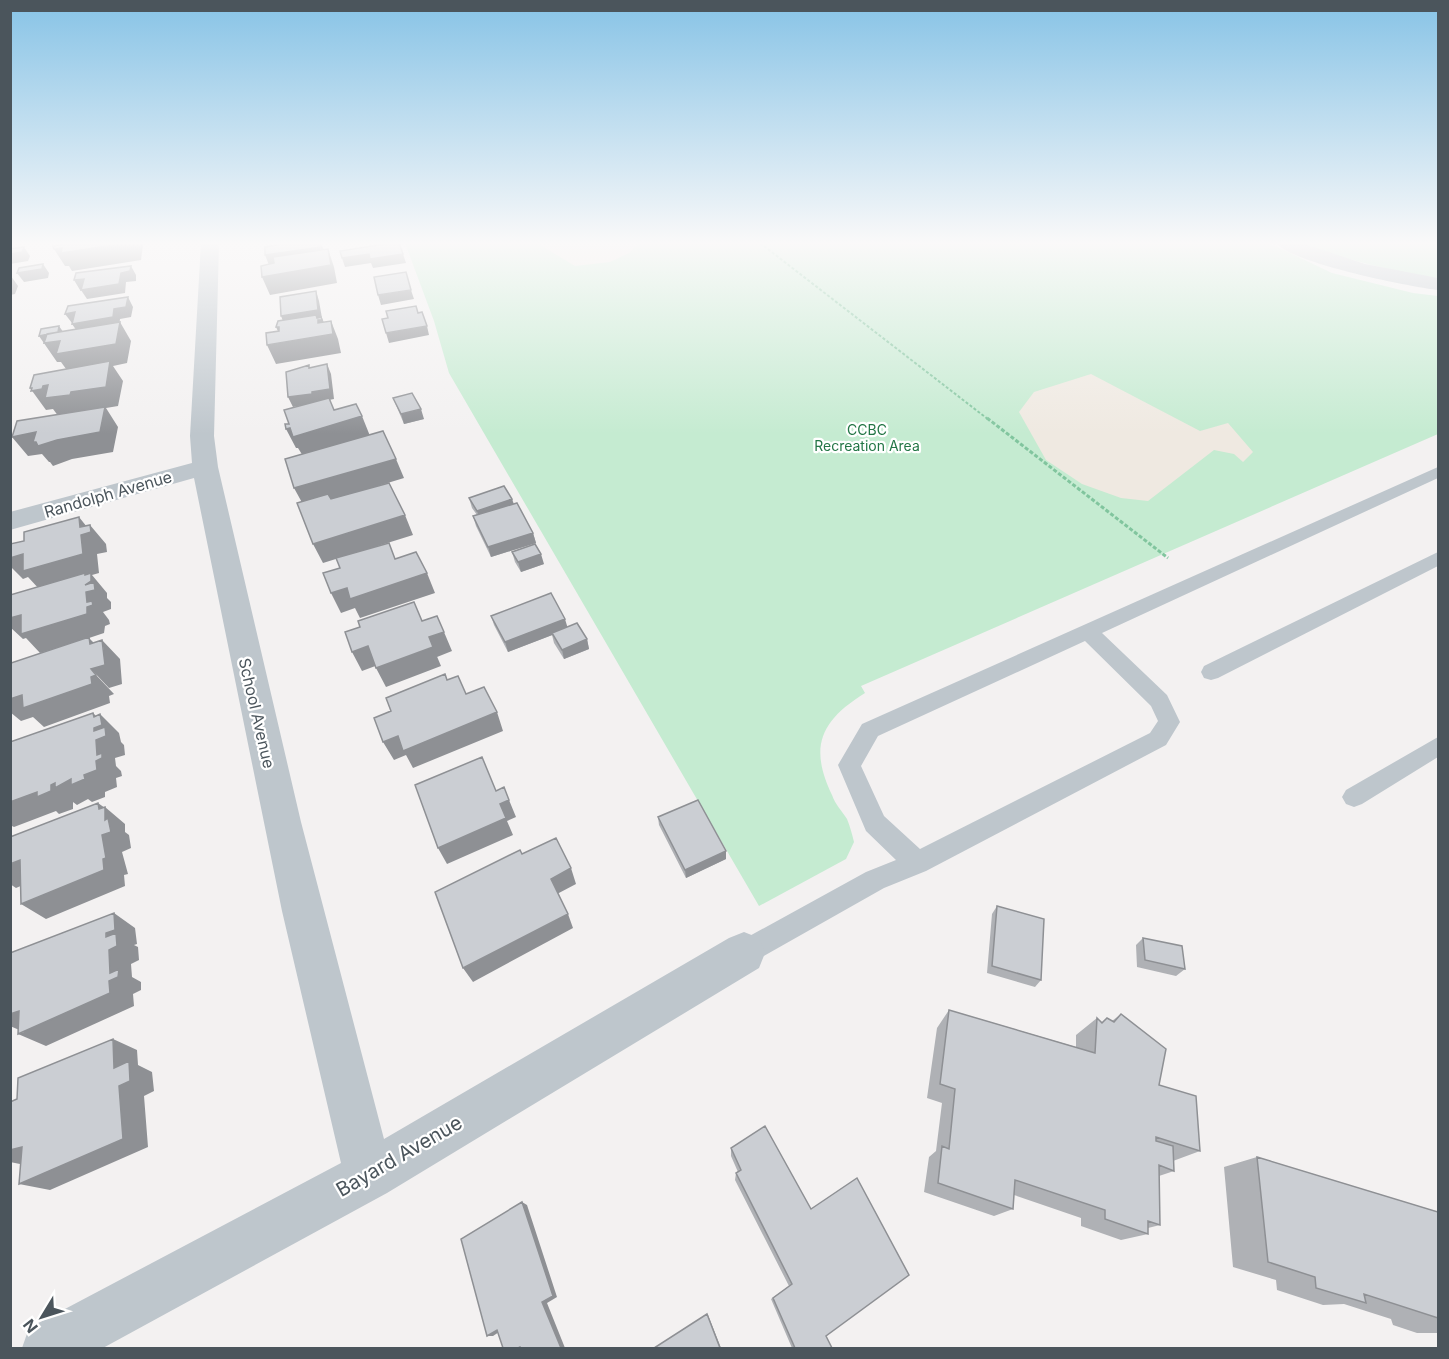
<svg xmlns="http://www.w3.org/2000/svg" width="1449" height="1359" viewBox="0 0 1449 1359" font-family="Inter,sans-serif">
<rect width="100%" height="100%" fill="#f3f1f1"/>
<!-- green -->
<path fill="#c5ebd1" d="M405,243H1269L1332,273L1413,293L1438,296V434L861,686L865,693C820,721 809,747 832,795C835,804 842,811 847,819C850,826 852,834 854,842L846,859L759,906L449,373L434,321Z
M1300,243H1438V278C1391,271 1346,260 1300,243Z"/>
<!-- sand -->
<path fill="#efe9e1" d="M537,243H639L629,253L610,262L575,266Z
M1091,374L1200,431L1228,423L1253,452L1243,462L1234,454L1214,450L1148,501L1121,498L1082,484L1046,460L1019,412L1034,392Z"/>
<g fill="none" stroke-linecap="round" stroke-linejoin="round">
<!-- path-far1 -->
<path stroke="#81c59e" stroke-width="2" stroke-dasharray="3 2" stroke-linecap="butt" d="M760,243L989,420"/>
<!-- path -->
<path stroke="#81c59e" stroke-width="3" stroke-dasharray="4 2" stroke-linecap="butt" d="M987,418L1168,558"/>
<!-- lane -->
<path fill="#bec6cc" fill-rule="evenodd" d="M1438,467V478L1102,633L1167,695L1180,722L1166,745L926,871L884,888L753,962L744,966L735,962L731,953L735,944L866,872L896,860L866,831L838,765L862,724ZM1085,641L1151,706L1158,721L1150,733L920,849L884,816L861,766L878,736Z
M1438,552V566L1218,678L1211,680L1204,678L1201,672L1204,666Z
M1438,737V757L1362,804L1354,807L1346,804L1342,797L1346,790Z"/>
<!-- street -->
<path fill="#bec6cc" fill-rule="evenodd" d="M201,243H219L214,436L218,467L301,822L384,1139L729,938L744,932L759,938L765,953L759,968L387,1193L103,1348H22L29,1328L341,1163L282,911L194,478L10,530V512L192,463L190,436Z
M1276,243H1302L1365,264L1438,278V290C1411,287 1291,263 1276,243Z"/>
</g>
<!-- wall -->
<path fill="#afb1b5" d="M393,398L424,419L404,424Z
M469,498L512,499L514,504L533,533L536,543L491,557L476,526L473,516L477,515L472,508Z
M512,552L544,564L521,572L515,562Z
M491,616L567,627L587,639L589,649L564,659L554,643L552,635L508,652L494,625Z
M658,817L726,851V859L686,878L659,825Z
M997,906L1041,980L1035,987L987,973L992,914Z
M1143,938L1185,969L1176,976L1137,967L1136,945Z
M949,1010L1076,1047V1035L1097,1018L1102,1022L1107,1018L1112,1021L1121,1014L1159,1085L1200,1151L1173,1161L1174,1171L1159,1176L1160,1225L1148,1228V1234L1121,1240L1081,1226V1218L1014,1195L1013,1209L994,1216L924,1192L929,1157L936,1151L942,1103L927,1098L937,1028Z
M731,1148L826,1336L832,1348H792L771,1299L789,1286L735,1180L736,1173L738,1172L731,1156Z
M1257,1157L1438,1212V1333H1417L1393,1325L1391,1319L1344,1304L1323,1305L1277,1290L1276,1280L1233,1267L1224,1167Z"/>
<!-- shaded-wall -->
<path fill="#8e9094" d="M126,243H142L143,245L141,260L72,271L69,266H65L54,249Z
M321,243L324,250L269,265L265,255Z
M24,247L30,256L28,261L10,264V254Z
M328,249L334,267L337,283L270,295L262,277Z
M369,254H403L406,263L373,268L371,263L345,267L342,258Z
M43,264L49,273L48,278L24,282L17,273Z
M131,266L136,275V281L126,282L125,293L87,299L81,290L121,273Z
M11,276L18,286L15,294L10,295V280Z
M84,279L89,288L80,290L74,280Z
M411,290L414,299L381,305L378,295Z
M316,291L319,301L322,318L329,334L331,321L338,339L341,353L276,364L267,345L283,342L276,327L285,326L281,316Z
M128,297L133,307L131,317L120,319L119,327L79,334L72,324L114,309Z
M75,312L81,322L72,323L65,314Z
M120,322L131,341L127,363L113,366L123,381L118,406L106,408L118,427L113,452L72,459L53,466L50,462H49L42,454L28,456L12,437L59,417L53,409L46,410L30,388L43,386L69,373L61,362H57L39,336L59,326L66,336Z
M427,326L429,335L389,343L386,333Z
M327,364L331,374L334,399L293,407L288,397Z
M421,409L424,419L404,424L401,414Z
M362,416L370,436L303,456L298,448H296L286,429Z
M396,459L404,478L305,508L294,488Z
M512,499L515,509L480,521L477,511Z
M405,515L413,535L323,563L313,544Z
M79,517L91,532L90,525L106,544L107,552L97,554L99,573L92,575L107,593V598L111,602V609L103,612L109,620L110,624L105,626L104,633L89,638L104,653L102,640L120,659L122,684L109,688L91,669L89,638L40,653L26,638L23,639L10,627V618L41,591L28,577L23,579L10,566V558L80,527Z
M533,533L536,543L491,557L488,547Z
M541,554L544,564L521,572L518,562Z
M427,573L435,593L360,618L355,608L341,613L331,593L347,588Z
M565,619L568,629L508,652L505,642Z
M444,632L452,651L437,657L429,637Z
M587,639L589,649L564,659L562,650Z
M368,646L378,665L362,671L352,652Z
M433,647L441,666L386,687L376,668Z
M96,675L114,694L109,696L110,703L44,727L33,717L21,721L10,712V680L22,695Z
M497,712L503,731L413,768L406,755L394,760L383,742L398,736Z
M93,713L101,721L100,714L119,733L121,742L124,745L125,755L115,758L116,766L121,771L122,776L116,778L117,787L105,792V797L92,802L88,799L77,805L73,802V809L59,814L56,811L14,827L10,825V802L55,783L84,775L96,761Z
M509,800L516,817L507,821L513,835L447,864L438,848L500,804Z
M98,803L105,808V807L125,824V832L129,835L131,848L122,852L128,874L124,875L125,886L46,919L21,904L102,835L105,820L99,809Z
M726,851V859L686,878L685,870Z
M20,860L44,876L16,888L10,884V864Z
M571,868L576,884L557,894L551,879Z
M114,913L135,928L137,944L134,945L138,947L139,960L131,964L132,977L141,982V990L133,994L134,1006L46,1046L18,1034L24,1032L10,1026V1014L109,981L110,973L106,933Z
M568,914L573,928L473,982L463,968Z
M113,1039L137,1050L138,1065L152,1072L154,1091L144,1096L148,1147L50,1190L19,1184L114,1068Z
M22,1147L51,1154L20,1164L10,1162V1150Z
M522,1202L527,1205L557,1297L547,1303L565,1348H561L542,1302Z
M707,1314L708,1315L721,1348H720Z
M497,1330H502L493,1336H487Z"/>
<!-- building -->
<path fill="#cbced3" stroke="#8e9094" stroke-width="1.5" d="M64,243H126L61,253L62,248L54,249L53,246L64,244Z
M276,243H321V247L265,255V247L276,245Z
M391,243H399L403,254L370,259L369,254L342,258L340,251Z
M24,247L22,252L10,254V249Z
M328,249L331,265L262,277L261,266L274,263L273,257Z
M43,264L42,269L17,273L19,268Z
M131,266L130,271L121,273L119,284L81,290L84,279L74,280L76,273Z
M406,272L411,290L378,295L374,277Z
M316,291L318,310L281,316L280,297Z
M128,297L126,307L114,309L113,317L72,324L75,312L65,314L68,306Z
M416,306L418,313L422,312L427,326L386,333L382,319L388,318L386,311Z
M316,315L317,318L321,317L322,320H318V323L331,321L333,334L267,345L266,333L279,331V327H276L278,321Z
M120,322L116,344L56,354L60,341L44,343L47,334Z
M59,326L58,332L39,336L41,329Z
M110,361L106,387L71,392L70,395L45,398L48,385L43,386L42,389L31,391L32,388H30L34,375Z
M327,364L330,389L312,392V394L288,397L286,372L309,365V368Z
M412,393L421,409L401,414L393,398Z
M329,398L334,410L356,404L362,416L293,437L290,428L286,429L285,424H289L284,410Z
M105,407L100,432L57,440L38,446L36,442H33L36,432L12,437L17,421Z
M383,431L396,459L294,488L285,459Z
M389,483L405,515L313,544L297,503L328,494L331,499Z
M504,486L512,499L477,511L469,498Z
M517,503L533,533L488,547L473,516Z
M79,517L80,527L90,525L91,532L81,535L83,554L23,571V554L10,558V544L24,541V532Z
M389,543L395,559L416,552L427,573L350,599L347,588L331,593L323,573L340,568L336,558Z
M535,544L541,554L518,562L512,552Z
M85,573V575L91,573V581L85,585L94,582L95,590L86,592L87,602L92,601L93,605L87,607V614L21,634V615L10,618V595Z
M551,593L565,619L505,642L491,616Z
M414,602L422,621L437,616L444,632L429,637L433,647L376,668L368,646L352,652L345,632L360,627L358,621Z
M577,623L587,639L562,650L552,633Z
M89,637L90,644L102,640L105,665L91,669L96,675L91,677L92,684L23,708L22,695L10,699L11,663Z
M445,674L447,680L458,676L466,694L484,687L497,712L403,751L398,736L383,742L374,718L391,711L386,698Z
M93,713L94,717L100,714L102,725L94,728V731L105,727L106,736L96,740L97,755L102,753V758L96,761L97,770L84,775L85,779L71,785V779L55,788V783L51,785V791L37,797V792L10,802V742Z
M482,757L496,791L504,787L509,800L500,804L506,818L438,848L415,785Z
M698,800L726,851L685,870L658,817Z
M98,803L99,809L105,807V820L108,818L111,832L102,835L106,858L103,859L104,870L21,904L20,860L10,864V837Z
M556,838L571,868L551,879L568,914L463,968L435,892L520,850L522,854Z
M997,906L1044,919L1041,980L992,966Z
M114,913L115,930L106,933V937L116,933L117,946L109,950L110,973L119,969L118,977L109,981L110,993L18,1034L19,1011L10,1014V953Z
M1143,938L1182,946L1185,969L1145,960Z
M949,1010L1095,1053L1097,1018L1102,1023L1107,1018L1114,1022L1121,1014L1166,1049L1159,1085L1196,1096L1200,1151L1156,1137V1141L1173,1146L1174,1171L1159,1165L1160,1225L1148,1221V1234L1105,1219V1210L1015,1180L1013,1209L938,1183L942,1146L949,1149L955,1089L940,1084Z
M113,1039L114,1068L129,1061L130,1081L119,1086L123,1139L19,1184L22,1147L10,1150V1102L17,1099L18,1078Z
M765,1126L811,1209L857,1178L909,1275L826,1336L832,1348H795L773,1298L792,1284L736,1173L741,1170L731,1148Z
M1257,1157L1438,1212V1318L1364,1294L1366,1303L1316,1288L1315,1277L1268,1262Z
M522,1202L553,1296L542,1302L561,1348H521L520,1347L518,1348H503L497,1330L487,1336L461,1239Z
M707,1314L720,1348H654Z"/>
<!-- sky -->
<linearGradient id="sky" x2="0" y2="1"><stop stop-color="#87c3e6"/><stop offset="0.56" stop-color="#faf9f9"/><stop offset="1" stop-color="#faf9f9" stop-opacity="0"/></linearGradient>
<rect width="1449" height="434" fill="url(#sky)"/>
<g text-anchor="middle" stroke-width="4.5" stroke-linejoin="round" paint-order="stroke">
<!-- far-park labels -->
<g font-size="14" fill="#237646" stroke="#fff">
<text x="867" y="435">CCBC<tspan x="867" dy="16">Recreation Area</tspan></text>
</g>
<!-- street labels -->
<g font-size="16" fill="#4b555c" stroke="#fff">
<text transform="translate(108 494) rotate(-16)" y="6">Randolph Avenue</text>
<text transform="translate(257 713) rotate(77)" y="6">School Avenue</text>
</g>
<!-- near-street labels -->
<g font-size="20" fill="#4b555c" stroke="#fff">
<text transform="translate(399 1156) rotate(-30)" y="7">Bayard Avenue</text>
</g>
</g>
<!-- border -->
<rect width="1449" height="1359" fill="none" stroke="#4b555c" stroke-width="24"/>
<!-- north arrow -->
<g transform="translate(42 1317) rotate(232)" stroke="#ffffff" stroke-width="4.5" paint-order="stroke">
<path d="M0-4.5L10 22L0 15L-10 22Z" fill="#4b555c"/>
<text y="-9" font-size="16" font-weight="bold" text-anchor="middle" fill="#4b555c">N</text>
</g>
</svg>
